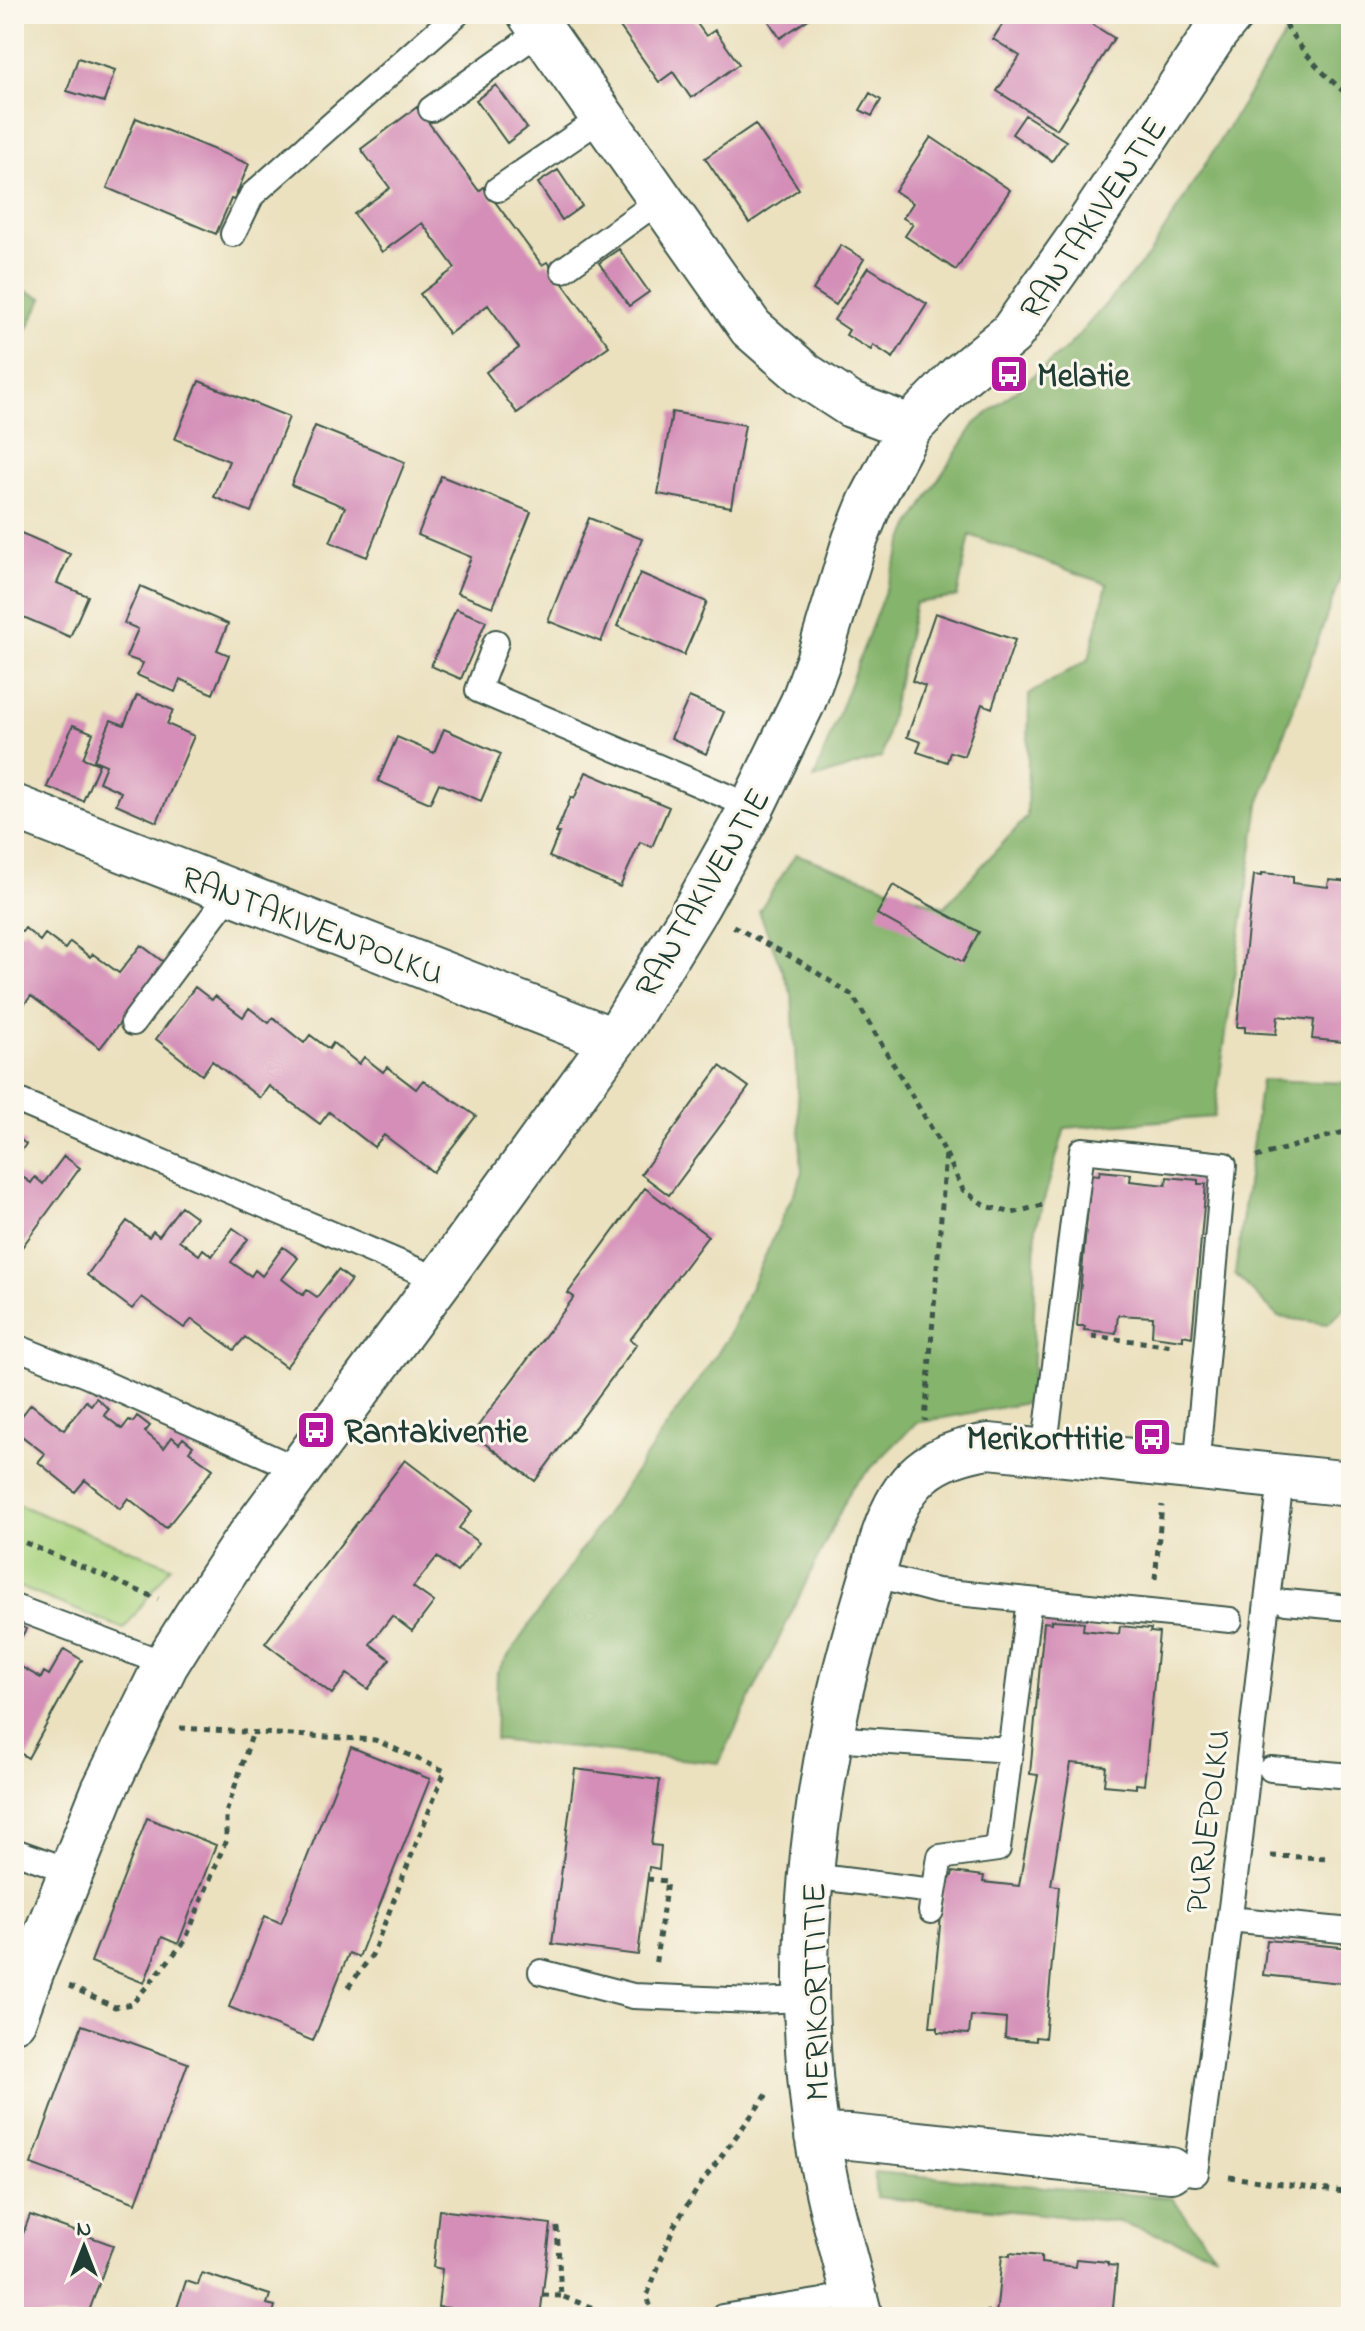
<svg xmlns="http://www.w3.org/2000/svg" width="1365" height="2331" viewBox="0 0 1365 2331" font-family="'Indie Flower',sans-serif">
<rect width="100%" height="100%" fill="#fbf7ec"/>
<filter id="ink" filterUnits="userSpaceOnUse"><feTurbulence type="fractalNoise" baseFrequency=".0125" numOctaves="2"/><feDisplacementMap in="SourceGraphic" scale="16" xChannelSelector="R" yChannelSelector="G"/><feConvolveMatrix kernelMatrix="1 2 1 2 8 2 1 2 1" color-interpolation-filters="sRGB"/></filter>
<filter id="wash" filterUnits="userSpaceOnUse"><feTurbulence type="fractalNoise" baseFrequency=".006" numOctaves="4" result="noise"/><feDisplacementMap in="SourceGraphic" scale="32" xChannelSelector="R" yChannelSelector="G"/><feGaussianBlur stdDeviation="1.8" result="paint"/><feColorMatrix in="noise" values="0 0 0 0 0 0 0 0 0 0 0 0 0 0 0 0 0 1.4 0 .05"/><feComposite in="paint" operator="in"/></filter>
<g filter="url(#wash)">
<rect width="100%" height="100%" fill="#ebe1bf"/>
<!-- green -->
<path fill="#a7d27d" stroke="#638858" stroke-width="2" d="M14,1503L171,1566L124,1629L14,1585Z"/>
<!-- forest -->
<path fill="#85b46c" stroke="#527850" stroke-width="2" d="M1298,14H1351V548L1259,804L1214,1117L1065,1128L1036,1227L1032,1402L916,1423L852,1487L719,1763L495,1740L497,1672L727,1339L802,1175L792,995L759,911L796,854L944,907L1027,817L1029,694L1089,659L1107,584L970,535L957,597L915,603L882,757L814,779L908,530L938,480L975,424L1068,347L1149,255Z
M14,286L43,298L14,356Z
M1261,1080L1351,1083V1303L1328,1324L1278,1317L1235,1274Z
M874,2172L1172,2198L1214,2253L1119,2222L876,2197Z"/>
<g id="blocks">
<!-- building -->
<path fill="#d48eb7" d="M611,14H690L706,36L715,30L739,64L691,98L673,72L659,82Z
M764,14H807L810,18L780,38Z
M1009,14H1076L1114,38L1057,129L997,91L1020,56L993,39Z
M78,58L115,70L104,102L67,91Z
M496,85L527,128L507,143L476,100Z
M870,93L881,100L872,116L860,110Z
M417,107L479,191L484,187L542,265L547,262L609,346L517,413L486,372L519,348L488,305L449,334L420,294L455,268L422,223L382,252L354,214L390,188L361,149Z
M1025,115L1066,141L1052,161L1012,134Z
M136,118L249,164L234,200L231,199L216,234L107,188Z
M755,124L799,189L749,223L705,158Z
M931,137L1010,190L956,270L905,236L913,224L903,218L913,203L895,191Z
M558,170L582,206L562,220L538,183Z
M841,245L864,259L836,305L813,290Z
M619,249L649,292L629,306L599,263Z
M868,267L927,304L893,358L873,345L871,350L846,335L849,330L834,320Z
M199,381L289,417L251,512L214,497L229,461L175,439Z
M672,412L745,425L731,507L658,494Z
M315,426L405,462L367,557L330,542L345,507L291,485Z
M441,476L531,512L493,607L457,593L471,557L418,535Z
M589,518L642,539L601,642L548,621Z
M14,530L70,554L57,583L88,596L70,637L14,613Z
M640,573L707,602L684,655L617,626Z
M140,586L228,624L217,650L229,655L213,694L180,679L175,692L137,675L143,663L126,657L138,629L124,623Z
M456,609L486,621L461,679L431,666Z
M935,613L1015,640L992,708L982,704L964,756L950,752L947,762L917,752L921,742L907,737L925,686L912,681Z
M137,695L173,710L167,724L194,736L157,822L116,804L121,792L99,782L106,765L94,760L111,720L124,725Z
M689,697L724,712L706,754L671,738Z
M73,725L93,733L83,758L99,764L83,801L47,787Z
M444,729L501,754L481,801L439,783L430,803L378,781L397,737L434,753Z
M586,772L669,807L652,847L640,842L620,887L549,857L559,833H556L571,797L574,799Z
M1262,873L1293,876V883L1328,887L1329,880L1351,882V1039H1344L1343,1042L1312,1039L1314,1020L1278,1016L1276,1034L1245,1032V1027H1237L1254,875L1262,876Z
M893,885L979,932L963,962L877,914Z
M14,927L22,932L25,928L40,941L45,934L65,949L70,942L90,957L93,954L119,973L141,945L166,964L100,1048L31,996L23,1006L14,999Z
M195,987L212,1000L215,996L243,1017L249,1008L269,1023L273,1018L304,1043L310,1035L329,1049L333,1043L359,1064L364,1057L383,1072L387,1067L416,1089L423,1080L476,1116L433,1172L384,1135L374,1147L329,1112L320,1124L269,1086L260,1098L212,1061L202,1075L156,1039Z
M720,1066L749,1087L669,1195L641,1174Z
M14,1135L26,1144L14,1161Z
M64,1156L80,1168L17,1254L14,1252V1171L31,1183L35,1177L43,1184Z
M1100,1171L1131,1174L1130,1181L1166,1185L1167,1177L1198,1180V1184H1206L1192,1337L1183,1335V1340L1152,1336L1153,1317L1118,1315L1116,1333L1084,1330L1085,1326H1077L1091,1174L1099,1175Z
M645,1188L708,1236L630,1340L637,1344L535,1481L472,1434L574,1297L568,1293Z
M181,1206L196,1217L179,1240L199,1255L203,1249L212,1256L233,1228L248,1239L231,1262L251,1276L255,1270L262,1276L283,1247L298,1258L282,1279L303,1295L307,1290L317,1297L338,1270L351,1280L286,1367L245,1337L234,1350L192,1319L184,1328L142,1297L132,1309L87,1275L127,1221L149,1237L153,1231L159,1236Z
M96,1398L109,1409L104,1415L122,1429L129,1420L133,1422L137,1416L150,1426L145,1432L164,1448L172,1437L179,1443L183,1438L193,1446L189,1451L213,1469L166,1528L128,1498L120,1509L85,1480L75,1492L38,1462L45,1454L14,1430V1426L31,1404L64,1430L86,1401L91,1405Z
M405,1460L472,1511L459,1528L479,1543L457,1572L437,1557L413,1587L434,1602L412,1631L392,1616L370,1644L390,1659L368,1689L347,1674L332,1694L265,1643Z
M1052,1620L1084,1622L1083,1630L1119,1634L1120,1626L1151,1629L1150,1632L1159,1633L1144,1785L1136,1784V1788L1104,1785L1106,1766L1071,1763L1051,1885L1059,1886L1045,2038L1036,2037V2041L1005,2038L1006,2019L971,2016L969,2034L938,2032V2027H930L945,1875L952,1876L953,1872L984,1876L983,1882L1019,1886L1038,1775L1030,1774L1044,1622L1052,1623Z
M14,1622L26,1629L14,1650Z
M64,1649L82,1660L28,1758L14,1749V1663L41,1678L44,1672L49,1675Z
M351,1747L430,1779L359,1957L349,1953L313,2041L229,2007L265,1916L281,1923Z
M575,1769L660,1780L651,1845L661,1846L659,1869L649,1867L638,1955L552,1944Z
M147,1818L216,1845L178,1944L162,1937L144,1983L91,1962Z
M1267,1940L1351,1948V1984L1263,1975Z
M82,2025L188,2063L136,2203L31,2164Z
M439,2210L551,2224L540,2317H448L449,2308L438,2307L442,2269L433,2267Z
M30,2215L113,2245L87,2317H14V2258Z
M1010,2253L1041,2256V2263L1076,2267L1077,2259L1108,2262V2265L1117,2266L1112,2317H996L1002,2255L1010,2256Z
M202,2273L270,2295L267,2304L275,2306L272,2317H174L186,2281L198,2285Z"/>
</g>
</g>
<g filter="url(#ink)">
<use href="#blocks" fill-opacity="0" stroke="#3e5649" stroke-width="2"/>
<g fill="none" stroke-linecap="round" stroke-linejoin="round">
<defs>
<path id="service" d="M431,109L542,30
M498,189L603,117
M233,234L252,195L457,14
M563,270L660,200
M496,642L478,690L752,807
M133,1023L231,892
M14,1099L440,1280
M14,1346L86,1375L299,1470
M1044,1453L1082,1150L1224,1165L1196,1469
M873,1574L937,1591L1230,1620
M1286,1602L1351,1608
M14,1607L166,1664
M831,1738L1010,1750
M1271,1769L1351,1776
M14,1851L71,1871
M811,1876L933,1891
M931,1911L940,1857L998,1849L1029,1600
M1229,1919L1351,1931
M541,1972L633,1996L753,2001L807,1999
M1171,2170L1196,2173L1240,1839L1281,1478
M722,2317L823,2301L854,2292"/>
<path id="minor" d="M530,14L751,328L805,375L851,405L910,427
M14,807L613,1040
M14,2019L32,1970L104,1790L166,1664L196,1616L241,1548L440,1280L623,1027L697,906L752,807L803,702L818,661L855,540L870,503L910,427L960,376L1011,334L1090,222L1216,32L1231,14
M817,2136L850,2137L1171,2170
M860,2317C845,2257 826,2195 817,2134C796,1994 807,1848 836,1711C848,1652 868,1593 884,1535C903,1478 930,1455 989,1446L1351,1484"/>
</defs>
<!-- service casing -->
<use href="#service" stroke="#3e5649" stroke-width="28"/>
<!-- minor casing -->
<use href="#minor" stroke="#3e5649" stroke-width="48"/>
<!-- path -->
<path stroke="#3e5649" stroke-width="5" stroke-dasharray="6 6" stroke-linecap="butt" d="M1280,14C1297,48 1322,73 1351,98
M733,926L799,961L853,996L946,1153L925,1421
M946,1154L963,1190L986,1206L1013,1213L1042,1205
M1256,1157L1351,1130
M1092,1336L1174,1346
M14,1538L158,1599
M1155,1579L1162,1505
M180,1728L375,1740L445,1771L372,1955L347,1989
M1271,1856L1330,1858
M647,1879L667,1881L655,1967
M69,1986L115,2007L132,2004L185,1941L226,1840V1813L253,1732
M1229,2177L1351,2193
M557,2227L561,2296L618,2317
M543,2295L561,2296
M654,2317L647,2296L674,2226L698,2188L768,2093
M987,2317L988,2312H996"/>
<!-- service -->
<use href="#service" stroke="#fff" stroke-width="24"/>
<!-- minor -->
<use href="#minor" stroke="#fff" stroke-width="44"/>
</g>
</g>
<!-- icons -->
<defs>
<symbol id="bus-square" viewBox="-11 -11 22 22"><rect x="-9" y="-9" width="18" height="18" rx="4" fill="#b5179e" stroke="#fbf7ec"/><path d="M-5-6H5V4H4V6H2V4H-2V6H-4V4H-5ZM-3.5-4V0h7V-4ZM-3.5 1.2v1.5H-2V1.2ZM2 1.2v1.5H3.5V1.2Z" fill="#fff"/></symbol>
</defs>
<g fill-rule="evenodd">
<use href="#bus-square" x="987" y="352" width="44" height="44"/>
<use href="#bus-square" x="294" y="1408" width="44" height="44"/>
<use href="#bus-square" x="1130" y="1415" width="44" height="44"/>
</g>
<g text-anchor="middle" stroke-width="6" stroke-linejoin="round" paint-order="stroke">
<!-- street labels -->
<g font-size="34" fill="#1f3d34" stroke="#fbf7ec">
<text transform="translate(1092 217) rotate(-56)" y="12">RANTAKIVENTIE</text>
<text transform="translate(701 892) rotate(-60)" y="12">RANTAKIVENTIE</text>
<text transform="translate(313 924) rotate(21)" y="12">RANTAKIVENPOLKU</text>
<text transform="translate(1206 1821) rotate(-83)" y="12">PURJEPOLKU</text>
<text transform="translate(814 1992) rotate(-91)" y="12">MERIKORTTITIE</text>
</g>
<!-- poi labels -->
<g font-size="34" font-weight="bold" fill="#1f3d34" stroke="#fbf7ec" text-anchor="start">
<text x="1037" y="386">Melatie</text>
<text x="344" y="1442">Rantakiventie</text>
<text x="1124" y="1449" text-anchor="end">Merikorttitie</text>
</g>
</g>
<!-- margin -->
<rect width="1365" height="2331" fill="none" stroke="#fbf7ec" stroke-width="48"/>
<!-- north arrow -->
<g transform="translate(84 2247)" stroke="#fbf7ec" stroke-width="6" paint-order="stroke">
<path d="M0-6L14 30L0 20L-14 30Z" fill="#1f3d34"/>
<text y="-12" font-size="22" font-weight="bold" text-anchor="middle" fill="#1f3d34">N</text>
</g>
</svg>
